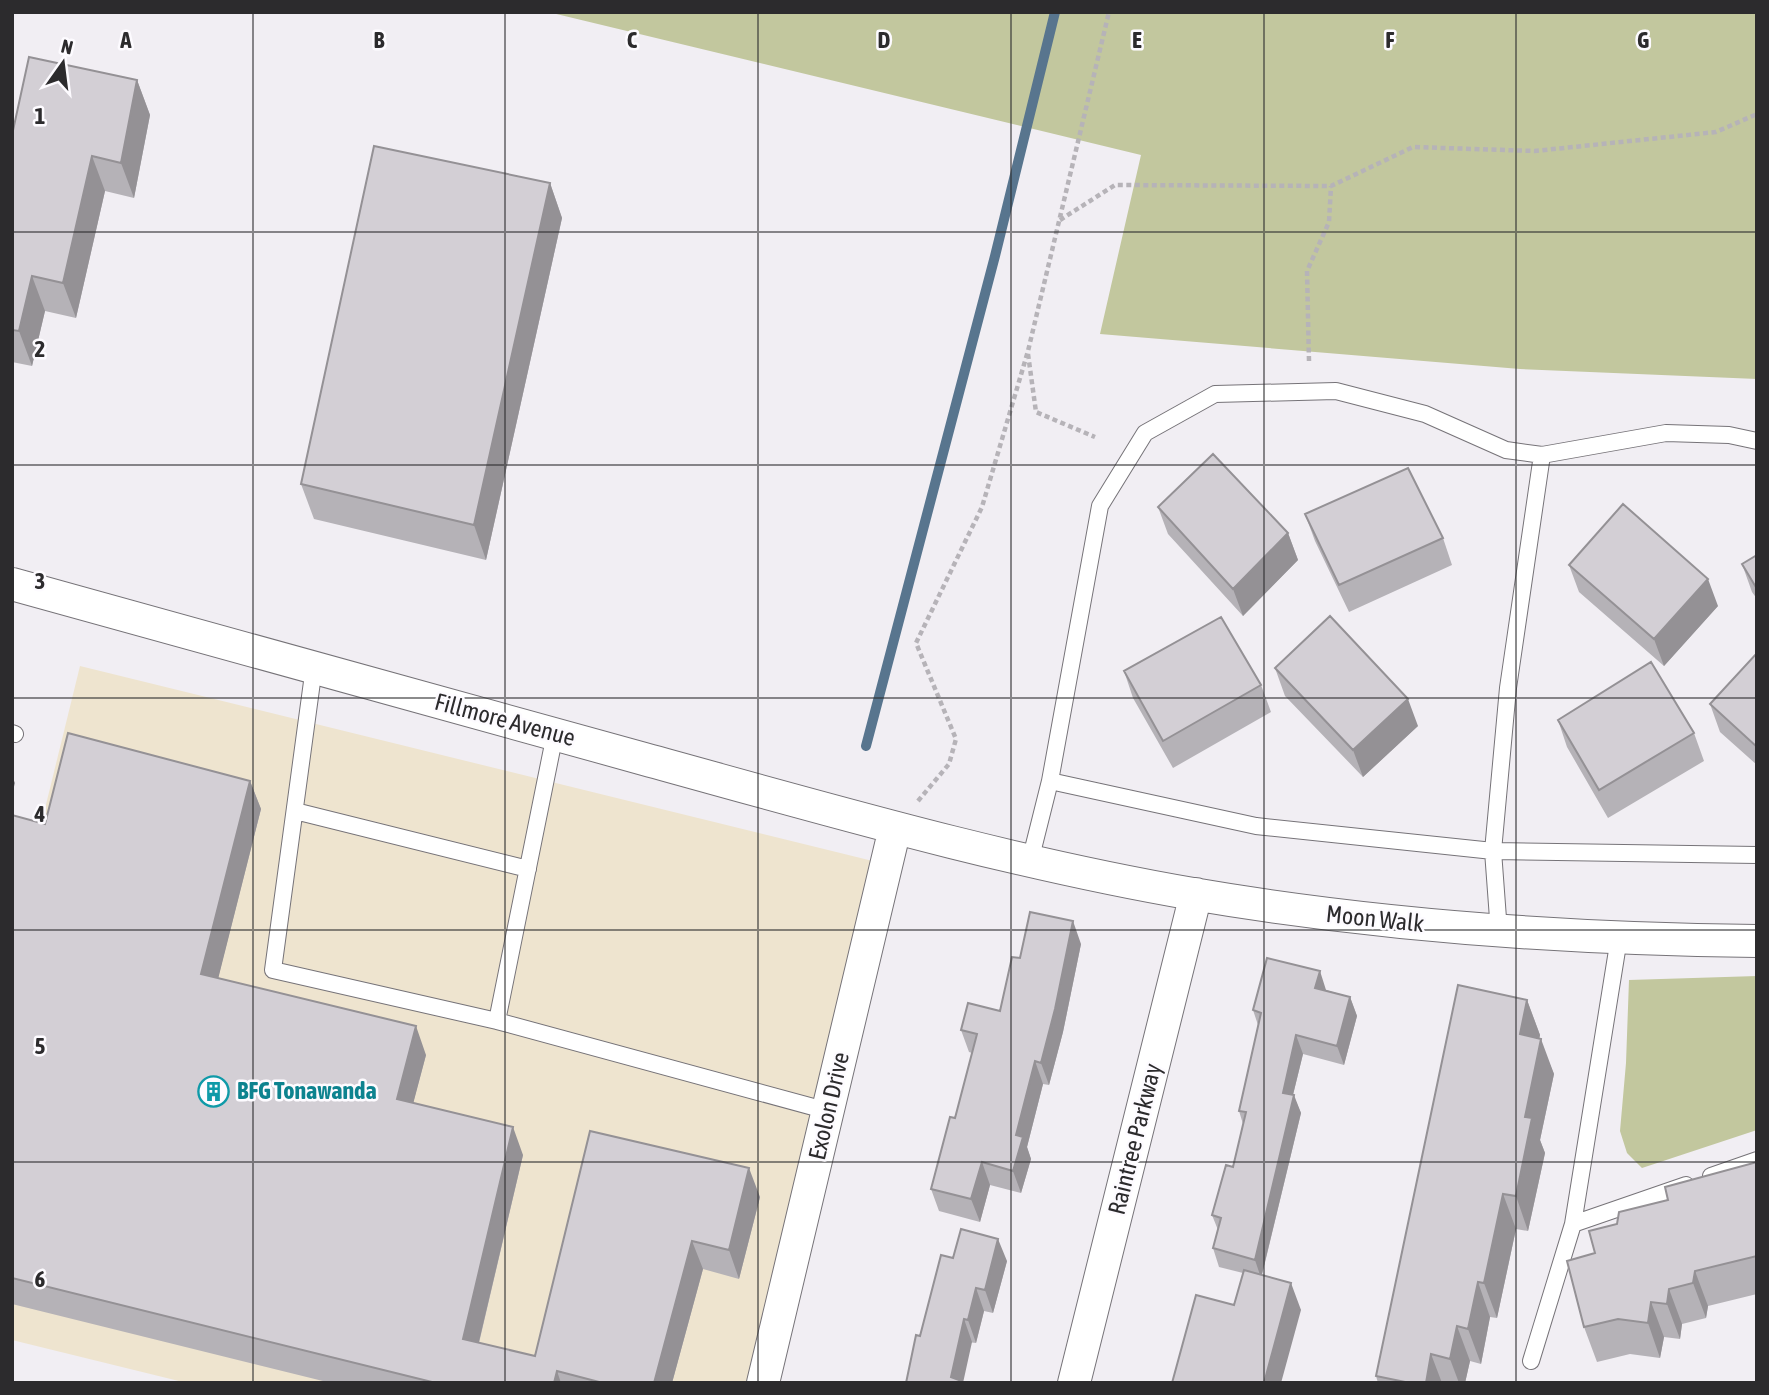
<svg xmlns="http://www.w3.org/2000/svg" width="1769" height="1395" viewBox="0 0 1769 1395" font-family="'Asap Condensed',sans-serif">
<rect width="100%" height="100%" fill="#f1eef3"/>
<!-- industrial -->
<path fill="#eee4cf" d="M80,666L889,865L762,1383H187L12,1340V943Z"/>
<!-- green -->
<path fill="#c2c79e" d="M548,12H1757V379L1520,369L1100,334L1141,155Z
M1757,976V1130L1642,1168L1627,1153L1620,1131L1626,1063L1629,980Z"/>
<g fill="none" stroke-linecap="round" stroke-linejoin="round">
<!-- stream -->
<path stroke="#58758e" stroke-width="10" d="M866,746L995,256L1055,12"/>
<defs>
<path id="lane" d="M314,667L273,970L497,1021L555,734
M12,733L15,734
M1050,781L1100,506L1145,433L1215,394L1336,391L1425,414L1506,450L1542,455L1666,433L1729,435L1757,441
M295,811L528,869
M1030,861L1050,781L1256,826L1493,851L1757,855
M1499,932L1493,851L1508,688L1542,455
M497,1021L828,1111
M1711,1176L1757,1160
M1573,1224L1686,1185
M1531,1361L1573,1224L1619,938"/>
<path id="street" d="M12,584C223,642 434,700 644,759C826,809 1007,862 1193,894C1380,926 1568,939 1757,941
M763,1383L895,828
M1074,1383L1196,894"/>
</defs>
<!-- lane casing -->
<use href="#lane" stroke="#767378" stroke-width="18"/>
<!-- street casing -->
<use href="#street" stroke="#767378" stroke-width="34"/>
<!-- path -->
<path stroke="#b6b3b8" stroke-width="4.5" stroke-dasharray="5 3.5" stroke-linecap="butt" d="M1060,220L1115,185L1331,186L1413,147L1535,151L1716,132L1757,114
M1028,354L1036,412L1095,437
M1309,361L1307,271L1329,222L1331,186
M918,801L949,764L956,739L916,643L982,507L1028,351L1109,12"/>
<!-- lane -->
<use href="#lane" stroke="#fff" stroke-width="16"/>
<!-- street -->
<use href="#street" stroke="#fff" stroke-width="32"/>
</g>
<!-- wall -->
<path fill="#b5b2b7" d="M137,80L150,115L134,198L105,191L76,318L45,311L32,366L12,362V135Z
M550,183L562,218L486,560L314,519L301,484Z
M1158,507L1288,533L1298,560L1243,616L1168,534Z
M1305,514L1443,538L1452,565L1349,612L1315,541Z
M1757,555V599L1752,592L1742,564Z
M1569,565L1718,606L1664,666L1579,592Z
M1757,653V765L1720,732L1710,704Z
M1275,668L1418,726L1363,777L1285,696Z
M1124,671L1261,685L1271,712L1173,768L1133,698Z
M1558,720L1694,733L1704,761L1608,818L1567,747Z
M250,781L261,809L218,978L426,1055L413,1103L523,1155L479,1343L535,1356L590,1131L760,1197L739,1279L703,1269L672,1383H331L12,1304V815L45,824Z
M1081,944L1063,1032L1049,1085L1043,1084L1027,1147L1031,1159L1021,1193L990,1185L980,1222L939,1211L931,1189L955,1118L972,1053L969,1052L961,1030L1000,1011L1020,958Z
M1326,990L1350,997L1357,1016L1344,1065L1303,1054L1293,1095L1301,1113L1262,1275L1301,1310L1234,1305L1243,1273L1219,1267L1213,1248L1218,1230L1212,1215L1233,1167L1243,1124L1239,1111L1258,1025L1253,1010Z
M1527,1000L1540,1035L1539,1039L1554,1074L1540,1140L1545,1153L1528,1231L1516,1229L1497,1318L1490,1317L1481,1364L1470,1361L1465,1383H1378L1376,1376Z
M1757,1162V1294L1708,1306L1706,1318L1682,1324L1680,1339L1664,1337L1660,1358L1630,1354L1597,1362L1584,1327L1595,1253L1617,1224L1668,1200Z
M953,1258L1007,1261L993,1313L984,1311L976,1343L920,1336Z"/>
<!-- shaded-wall -->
<path fill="#949195" d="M137,80L150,115L134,198L121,163Z
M92,156L105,191L76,318L63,283Z
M550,183L562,218L486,560L474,525Z
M32,276L45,311L32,366L19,331Z
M1288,533L1298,560L1243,616L1233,589Z
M1708,579L1718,606L1664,666L1654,639Z
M1408,699L1418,726L1363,777L1353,750Z
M12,776L15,783L12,794Z
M250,781L261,809L212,1003L201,974Z
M1073,921L1081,944L1063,1032L1049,1085L1041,1063Z
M1320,971L1326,990L1322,1006L1315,988Z
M1350,997L1357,1016L1344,1065L1337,1046Z
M1527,1000L1540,1035L1533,1070L1520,1034Z
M416,1026L426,1055L407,1127L397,1099Z
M1296,1035L1303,1054L1289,1111L1283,1093Z
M1541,1039L1554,1074L1540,1140L1545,1153L1528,1231L1516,1196L1525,1117Z
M1035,1061L1043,1084L1027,1147L1031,1159L1021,1193L1013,1171L1016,1135Z
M1294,1095L1301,1113L1261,1278L1255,1260Z
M513,1127L523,1155L473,1367L463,1339Z
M982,1162L990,1185L980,1222L971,1199Z
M749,1168L760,1197L739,1279L729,1250Z
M1503,1194L1516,1229L1497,1318L1484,1283Z
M998,1239L1007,1261L993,1313L985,1290Z
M692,1241L703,1269L672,1383H654Z
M1695,1271L1708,1306L1706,1318L1693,1283Z
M1478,1282L1490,1317L1481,1364L1468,1329Z
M1291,1283L1301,1310L1281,1383H1264Z
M976,1288L984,1311L976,1343L968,1320Z
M1669,1289L1682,1324L1680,1339L1667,1304Z
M1651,1302L1664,1337L1660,1358L1648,1323Z
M964,1319L972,1342L963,1383H953L951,1377Z
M1457,1326L1470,1361L1465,1383H1459L1450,1359Z
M1431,1354L1442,1383H1426Z
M557,1371L561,1383H554Z"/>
<!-- building -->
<path fill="#d3cfd5" stroke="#949195" stroke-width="2" d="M29,57L137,80L121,163L92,156L63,283L32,276L19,331L12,330V135Z
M374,146L550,183L474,525L301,484Z
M1213,454L1288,533L1233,589L1158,507Z
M1408,468L1443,538L1339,585L1305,514Z
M1623,504L1708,579L1654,639L1569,565Z
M1757,555V589L1742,564Z
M1330,616L1408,699L1353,750L1275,668Z
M1221,617L1261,685L1163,741L1124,671Z
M1757,653V747L1710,704Z
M1651,662L1694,733L1599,790L1558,720Z
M68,733L250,781L201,974L416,1026L397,1099L513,1127L463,1339L535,1356L590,1131L749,1168L729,1250L692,1241L654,1383H603L557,1371L554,1383H436L12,1278V815L45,824Z
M1030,912L1073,921L1055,1009L1041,1063L1035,1061L1016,1135L1023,1137L1013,1171L982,1162L971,1199L931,1189L950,1117L955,1118L977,1034L961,1030L968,1003L1000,1011L1012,957L1020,958Z
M1267,958L1320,971L1315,988L1350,997L1337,1046L1296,1035L1283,1093L1294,1095L1255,1260L1213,1248L1221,1218L1212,1215L1226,1165L1233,1167L1246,1112L1239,1111L1261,1013L1253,1010Z
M1458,985L1527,1000L1520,1034L1541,1039L1525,1117L1532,1118L1516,1196L1503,1194L1484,1283L1478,1282L1468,1329L1457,1326L1450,1359L1431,1354L1426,1383H1410L1376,1376Z
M1757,1162V1256L1695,1271L1693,1283L1669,1289L1667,1304L1651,1302L1648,1323L1618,1319L1584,1327L1567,1261L1595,1253L1589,1231L1617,1224L1619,1212L1668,1200L1665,1187Z
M961,1229L998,1239L985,1290L976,1288L968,1320L964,1319L951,1377L959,1380L958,1383H906L916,1335L920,1336L941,1255L953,1258Z
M1244,1270L1291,1283L1264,1383H1172L1196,1295L1234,1305Z"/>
<!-- grid -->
<path fill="none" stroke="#2c2b2d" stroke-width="2" stroke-opacity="0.55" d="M253,12V1383M505,12V1383M758,12V1383M1011,12V1383M1264,12V1383M1516,12V1383M12,232H1757M12,465H1757M12,698H1757M12,930H1757M12,1162H1757"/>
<!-- icons -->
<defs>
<symbol id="building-ring" viewBox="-11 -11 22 22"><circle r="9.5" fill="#fdfbff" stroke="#0f9aa8" stroke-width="1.5"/><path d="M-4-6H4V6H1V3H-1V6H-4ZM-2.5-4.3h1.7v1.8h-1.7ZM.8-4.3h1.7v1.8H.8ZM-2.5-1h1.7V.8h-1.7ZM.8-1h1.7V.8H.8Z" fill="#0f9aa8"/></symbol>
</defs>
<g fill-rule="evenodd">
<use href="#building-ring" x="196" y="1074" width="35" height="35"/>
</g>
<g text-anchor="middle" stroke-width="5" stroke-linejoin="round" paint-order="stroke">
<!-- street labels -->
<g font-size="24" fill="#2c2b2d" stroke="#fdfbff">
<text transform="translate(505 720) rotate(15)" y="8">Fillmore Avenue</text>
<text transform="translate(1375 919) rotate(6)" y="8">Moon Walk</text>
<text transform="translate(829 1106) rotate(-77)" y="8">Exolon Drive</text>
<text transform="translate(1135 1139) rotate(-76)" y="8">Raintree Parkway</text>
</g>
<!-- culture labels -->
<g font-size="24" font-weight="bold" fill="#0d838f" stroke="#fdfbff" text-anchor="start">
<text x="237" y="1099">BFG Tonawanda</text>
</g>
</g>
<g font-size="23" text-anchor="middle" font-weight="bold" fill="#2c2b2d" stroke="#fdfbff" stroke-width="5" stroke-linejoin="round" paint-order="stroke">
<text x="126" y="48">A</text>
<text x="379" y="48">B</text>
<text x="632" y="48">C</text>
<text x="884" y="48">D</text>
<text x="1137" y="48">E</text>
<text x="1390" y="48">F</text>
<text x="1643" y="48">G</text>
<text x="40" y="124">1</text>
<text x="40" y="357">2</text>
<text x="40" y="589">3</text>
<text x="40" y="822">4</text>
<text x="40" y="1054">5</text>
<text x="40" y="1287">6</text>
</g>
<!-- border -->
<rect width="1769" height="1395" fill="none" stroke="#2c2b2d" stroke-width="28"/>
<!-- north arrow -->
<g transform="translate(63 63) rotate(14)" stroke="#fdfbff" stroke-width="5" paint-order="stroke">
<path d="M0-5L12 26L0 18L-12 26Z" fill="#2c2b2d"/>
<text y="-10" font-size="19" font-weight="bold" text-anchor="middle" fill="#2c2b2d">N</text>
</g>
</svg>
